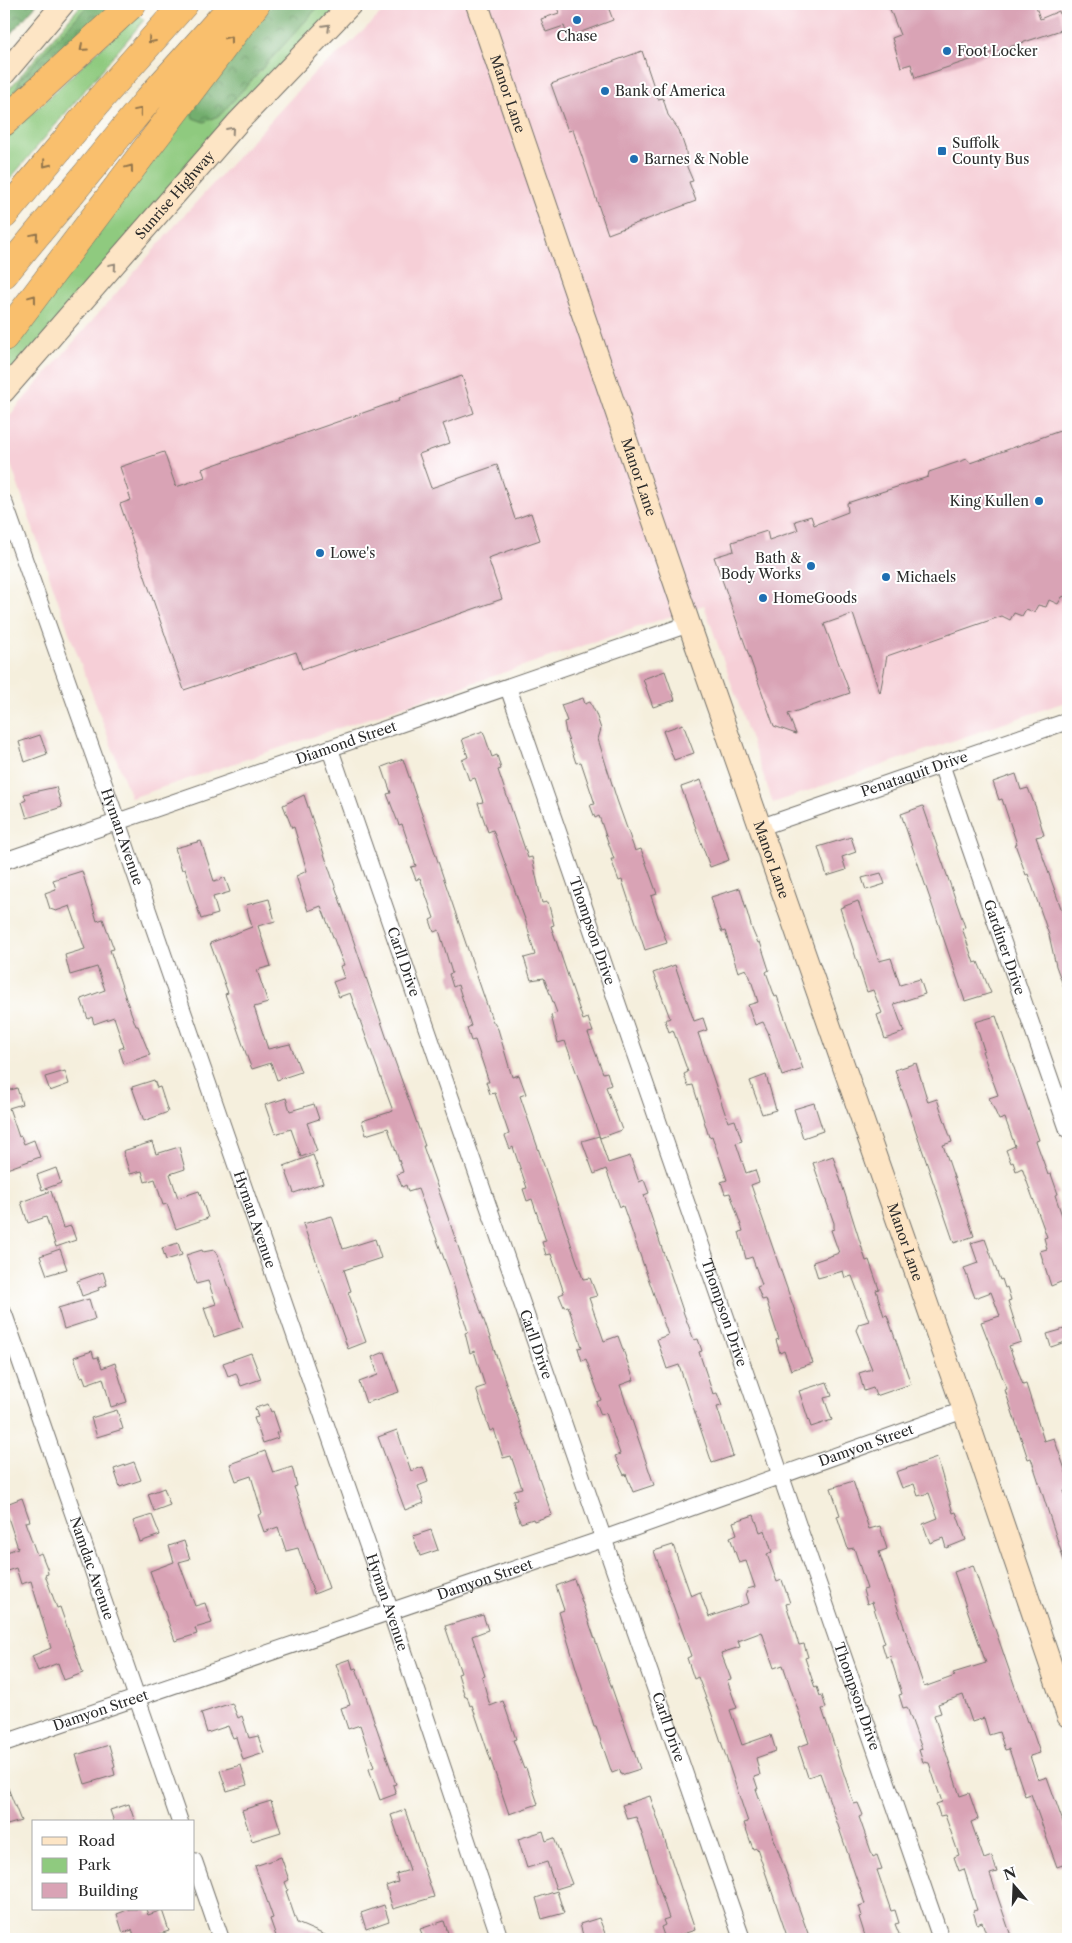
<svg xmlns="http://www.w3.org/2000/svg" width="1072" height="1943" viewBox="0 0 1072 1943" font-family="'Libre Caslon Text',serif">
<defs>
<pattern id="forest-crowns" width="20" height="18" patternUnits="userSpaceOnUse" patternTransform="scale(1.25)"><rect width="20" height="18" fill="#73ae6e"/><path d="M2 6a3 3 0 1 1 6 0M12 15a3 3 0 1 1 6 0" fill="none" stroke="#5f8e5b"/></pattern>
</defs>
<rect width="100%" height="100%" fill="#fff"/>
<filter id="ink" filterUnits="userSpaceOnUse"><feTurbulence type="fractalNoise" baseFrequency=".02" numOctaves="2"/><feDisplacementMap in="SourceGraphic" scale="10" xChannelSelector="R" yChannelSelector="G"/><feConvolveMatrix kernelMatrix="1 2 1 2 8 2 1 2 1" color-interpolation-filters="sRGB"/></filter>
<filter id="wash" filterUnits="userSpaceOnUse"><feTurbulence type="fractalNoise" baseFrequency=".0096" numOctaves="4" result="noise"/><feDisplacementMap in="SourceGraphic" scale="20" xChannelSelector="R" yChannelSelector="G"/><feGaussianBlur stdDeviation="1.12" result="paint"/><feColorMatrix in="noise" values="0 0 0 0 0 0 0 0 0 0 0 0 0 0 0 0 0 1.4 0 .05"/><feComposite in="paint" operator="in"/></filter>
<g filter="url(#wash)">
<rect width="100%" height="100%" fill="#f5efdd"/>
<!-- built -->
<path fill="#f6cfd7" d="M391,4H1068V701L773,803L704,605L131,798L70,635L4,445V422L179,221L314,73L345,48Z"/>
<!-- green -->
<path fill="#8fca7f" stroke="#5d7a55" d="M82,4H123L4,114V95Z
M269,4H340L4,383V358Z
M137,14L144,20L4,186V140Z"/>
<!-- forest -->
<path fill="url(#forest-crowns)" stroke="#4f6c4c" d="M4,4H37L4,41Z
M89,4H118L19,93L15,90L21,78Z
M275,4H321L220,115L204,122L193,118L191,110L249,33Z"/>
<g id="blocks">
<!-- building -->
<path fill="#d9a3b5" d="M556,4H607L613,20L568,37L564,26L546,32L541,19L559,13Z
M888,4H1035L1040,19L1059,11L1064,29L915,78L911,64L901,67L892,38L900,35Z
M642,51L658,99L663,98L668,115L679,130L686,151L687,167L693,181L689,182L696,201L608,234L573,130L568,131L551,84Z
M462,376L474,413L443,424L450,443L419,454L431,488L497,465L515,519L531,513L540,540L488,558L502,599L302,669L296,652L184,690L120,504L131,500L120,467L164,452L176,487L205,477L202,469L400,400L399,398Z
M1068,428V595L1062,597L1058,604L1049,600L1046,607L1038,605L1034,612L1026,609L1022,616L1014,613L1010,620L1002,616L887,656L880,693L853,614L824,624L850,693L788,714L796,734L774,726L714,557L734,551L732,542L767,531L769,540L798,530L795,521L811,516L814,525L848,512L847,503L928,477L929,472L967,459L970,463Z
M665,671L675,700L653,707L643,679Z
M583,698L585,704L590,702L596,714L601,729L598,739L617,800L635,851L641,849L657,894L651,896L667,943L645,950L622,880L619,881L611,859H614L599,816L595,818L590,805L595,804L581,762L576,763L566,733L564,722L567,721L561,705Z
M683,724L694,753L674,760L663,731Z
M483,731L492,757L497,755L501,769L498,770L528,858L532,857L542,903L548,902L554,925L551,926L583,1020L588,1018L593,1032L588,1033L603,1073L607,1072L611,1085L606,1087L622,1130L600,1138L565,1041L558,1043L551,1015L557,1013L544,978L531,980L524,958L535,955L526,922L493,830L488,832L478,803L483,802L475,778L469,780L462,760L468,757L462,739Z
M40,735L47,754L25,762L19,742Z
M403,759L492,1020L498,1029L512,1077L519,1075L526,1094L520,1096L583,1279L590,1278L597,1296L589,1298L604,1341L618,1336L634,1380L620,1385L654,1485L633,1492L626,1474L624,1475L615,1456L620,1454L606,1413L601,1415L596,1402L601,1400L586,1359L582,1361L578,1348L582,1347L568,1306L564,1307L559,1295L564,1293L551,1254L546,1255L542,1242L546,1241L532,1199L527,1201L523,1189L527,1188L513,1147L510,1149L505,1136L509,1134L495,1093L490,1094L486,1082H489L475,1040L471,1041L467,1028L471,1026L458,985L453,987L449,974L452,973L439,930L434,932L430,920L434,918L420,878L416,880L411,867L416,866L402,824L399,825L387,794L391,793L382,767Z
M1016,774L1021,790L1028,788L1036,808L1044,835L1036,837L1068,928V992L1066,993L1056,966L1049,935L1028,874L1026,875L1015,844H1017L1002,799L999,800L993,782Z
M701,780L729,860L710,867L681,787Z
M56,787L62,807L27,818L22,802L26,800L24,794Z
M304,795L387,1039L425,1146H423L552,1515L534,1521L533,1519L521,1523L517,1515L513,1501L517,1500L514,1490L522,1488L511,1456L503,1458L494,1429L490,1431L476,1389L485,1386L474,1351L470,1353L465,1333L468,1332L452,1280L418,1189L408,1192L406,1185L402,1187L397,1174L403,1172L388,1128L366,1135L362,1121L393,1111L350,993L339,997L333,982L344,978L340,966L344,965L321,906L308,911L296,876L307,871L294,827L292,828L283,805Z
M923,806L965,927L962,928L974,963L978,962L991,993L965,1001L901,814Z
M851,837L856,852L842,857L846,870L827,876L818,847Z
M201,841L214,881L225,878L230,892L213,897L218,914L201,919L185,869L182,870L175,848Z
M82,871L97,921L103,919L114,949L110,950L126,999L136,1026H138L150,1055L124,1064L119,1049L124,1047L114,1017L94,1024L92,1017L88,1019L81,999L105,990L97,967L70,975L65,955L85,949L70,906L56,911L50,909L45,893L56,889L53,880Z
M881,873L885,884L866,890L862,878Z
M740,888L752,929L758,943L760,942L769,970L766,972L775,997L777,996L803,1069L782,1076L768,1032L763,1022L755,1025L748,1005L758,1002L750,977L746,969L738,972L725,931L722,932L719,925L711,897Z
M269,899L275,921L258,926L271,966L257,970L268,1003L254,1007L268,1049L290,1044L301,1072L277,1080L271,1063L252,1069L249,1062L225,994L228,993L210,943L252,927L246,905Z
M858,901L879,961L891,958L900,985L920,979L925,994L894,1004L904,1032L885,1039L877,1015L882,1013L873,990L867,992L840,908Z
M675,965L694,1021L703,1018L707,1030L698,1033L728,1122L735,1120L742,1141L736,1143L746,1173L755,1170L759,1182L751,1185L813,1363L791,1370L784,1351L780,1353L776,1340L779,1339L766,1299L762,1300L757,1287L762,1285L752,1257L746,1259L739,1232L743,1231L730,1193L725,1194L721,1182L727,1180L712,1136L709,1137L693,1085L688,1086L684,1074L688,1072L673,1030L669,1032L665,1020L670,1018L653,973Z
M996,1016L1039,1140L1036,1141L1048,1175L1051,1174L1058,1194L1055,1195L1068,1233V1279L1051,1286L1040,1251L1047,1249L1044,1238L1047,1237L1022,1168L1016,1171L1013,1162L1011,1163L1006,1150L1015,1146L1005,1118L999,1120L989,1098L998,1095L982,1051L984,1050L975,1022Z
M916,1063L928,1102L937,1099L952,1142L943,1145L974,1236L954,1243L895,1070Z
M65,1071L69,1084L50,1091L45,1077Z
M766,1075L776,1110L762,1114L750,1081Z
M154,1080L157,1088L160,1087L168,1112L144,1121L132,1087Z
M17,1088L22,1104L9,1108L19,1137L21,1136L24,1144L34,1140L40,1157L4,1170V1092Z
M286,1098L290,1111L314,1104L319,1119L307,1123L317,1151L301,1157L291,1129L275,1134L265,1105Z
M814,1103L823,1131L803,1138L794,1109Z
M599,1136L608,1163L630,1156L639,1182L644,1180L649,1193L644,1195L684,1314L694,1340L698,1339L702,1351L699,1352L713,1394L717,1393L722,1406L717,1407L733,1456L712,1463L679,1365L667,1369L657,1339L668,1335L623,1206L620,1207L606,1169L594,1174L582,1141Z
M152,1142L156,1154L179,1147L185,1169L170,1174L178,1198L199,1191L208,1218L176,1229L167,1204L163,1205L155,1179L145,1182L142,1171L130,1174L123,1151Z
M313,1155L323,1183L294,1193L284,1166Z
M833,1156L866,1261L869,1260L879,1289L876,1290L884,1316L887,1315L911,1384L876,1396L873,1388L864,1391L859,1373L872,1369L856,1330L859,1324L869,1321L852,1276L845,1278L843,1271L818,1278L813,1262L839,1253L831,1230L834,1229V1223L813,1163Z
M56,1168L61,1183L42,1190L37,1175Z
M51,1191L63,1228L71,1226L76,1240L56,1247L46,1217L28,1223L21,1202Z
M332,1216L343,1249L375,1239L381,1258L344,1270L351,1291L348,1292L366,1342L348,1349L303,1224Z
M985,1239L1000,1280L1002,1279L1005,1288L1007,1287L1011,1300L1008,1301L1021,1342L1009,1346L1023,1385L1026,1384L1044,1441L1054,1438L1068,1478V1490L1064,1491L1068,1503V1566L1066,1567L1031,1458L1028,1459L1005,1390L1007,1389L981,1322L1000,1316L991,1292L975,1298L964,1268L978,1263L971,1243Z
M178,1243L182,1255L166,1260L162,1248Z
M60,1249L67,1269L47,1275L40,1256Z
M202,1250L203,1252L214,1250L218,1256L243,1327L214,1337L204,1308L216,1304L208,1281L196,1284L186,1255Z
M103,1272L107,1285L98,1288L99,1290L82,1296L77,1281Z
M89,1299L95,1319L64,1329L58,1308Z
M1068,1328V1341L1051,1347L1047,1334Z
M92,1351L94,1358L98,1357L102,1368L115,1363L127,1402L111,1407L103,1378L86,1384L83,1376L81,1377L74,1357Z
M385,1352L399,1392L366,1403L359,1382L378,1375L372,1357Z
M251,1353L261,1379L241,1386L236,1373L228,1376L223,1363Z
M827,1382L832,1396L824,1398L832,1420L811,1427L799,1391Z
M268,1404L271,1412L273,1411L280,1432L276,1433L278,1438L263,1443L254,1418L258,1417L255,1408Z
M117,1410L123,1429L97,1437L91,1418Z
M397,1430L411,1471L423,1467L428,1482L418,1486L424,1503L405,1510L378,1437Z
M265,1451L273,1473L292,1467L297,1486L294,1487L329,1588L314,1594L298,1548L286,1551L278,1527L264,1532L258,1515L262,1513L251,1476L236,1481L230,1464Z
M937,1458L953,1513L956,1512L966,1540L946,1548L943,1538L930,1543L923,1524L938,1518L929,1493L918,1496L914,1484L902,1488L896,1472Z
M134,1462L141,1480L120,1487L114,1469Z
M853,1481L869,1529L880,1526L887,1549L879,1552L924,1687L955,1676L953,1673L986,1663L954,1572L973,1565L1027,1722L1029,1721L1040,1753L1030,1756L1038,1780L1047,1777L1068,1836V1863L1057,1867L1031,1794L1025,1796L1009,1749L1005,1750L999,1732L989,1735L984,1718L972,1722L963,1695L938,1704L941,1713L934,1715L960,1796L969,1793L978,1819L971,1822L984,1859L992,1856L997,1872L990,1874L1012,1939H988L982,1922L977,1924L973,1911L977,1910L964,1869L959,1871L954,1857L959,1855L945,1815L940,1816L936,1804L942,1802L929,1763L923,1762L919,1750L922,1749L907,1707L903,1708L899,1695L902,1694L890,1656L886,1657L882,1644L885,1643L872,1602L867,1604L863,1590L867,1589L854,1548L848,1549L837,1516L840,1515L831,1488Z
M164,1488L170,1505L154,1511L148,1494Z
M22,1498L30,1521L25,1522L37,1555L41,1553L47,1568L48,1574L45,1575L57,1608L60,1607L83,1673L64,1680L58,1663L38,1671L32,1656L51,1648L31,1581L21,1584L16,1568L4,1572V1553L18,1548L4,1505Z
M152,1515L160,1535L140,1542L133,1521Z
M754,1515L760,1532L765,1530L772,1552L767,1554L777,1582L782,1580L790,1603L786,1604L799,1645L804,1644L808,1657L805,1658L815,1688L817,1687L820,1696L822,1695L826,1708L822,1709L854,1804L858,1803L863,1815L859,1817L873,1857L877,1855L882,1869L877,1870L891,1911L895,1910L899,1923L895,1924L901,1939H866L859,1917L862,1916L859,1906L865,1904L861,1892L820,1773L808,1777L798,1747L809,1743L783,1665L774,1668L762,1632L738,1641L740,1647L721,1653L731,1679L727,1680L737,1708L730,1710L742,1745L771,1735L776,1751L756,1758L760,1775L754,1777L758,1789H756L810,1939H788L757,1848L753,1849L744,1823L748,1822L710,1709L698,1677L694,1679L687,1658L691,1656L654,1551L673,1545L691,1596L700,1592L709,1617L749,1603L746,1593L748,1592L747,1589L755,1587L746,1561L739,1563L730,1537L737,1534L733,1522Z
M431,1530L438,1550L420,1556L413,1536Z
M184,1541L190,1559L179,1562L195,1606L205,1603L212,1623L195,1628L197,1634L175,1641L150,1571L174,1562L169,1546Z
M574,1579L640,1769L621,1775L620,1770L612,1773L596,1727H594L559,1612L564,1610L556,1586Z
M483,1615L488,1630L472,1636L485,1676L482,1677L490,1706L503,1701L516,1739L513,1740L524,1769L526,1768L538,1804L509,1814L472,1705L470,1706L467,1696L465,1697L458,1674L461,1673L445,1626Z
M350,1659L353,1669L356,1668L396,1784L393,1785L396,1794L380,1800L369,1769L374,1767L360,1725L348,1729L341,1708L350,1705L336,1664Z
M232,1703L238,1718L242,1716L249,1738L258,1736L264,1753L243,1760L236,1737L233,1738L228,1726L207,1733L201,1713Z
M109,1745L115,1766L113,1767L115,1775L85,1784L76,1755Z
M241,1765L247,1785L227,1791L220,1771Z
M4,1783H6L21,1821L7,1825L4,1816Z
M650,1796L695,1930L668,1939H665L661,1927L665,1925L663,1920L669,1918L640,1828L636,1817L627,1819L622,1805Z
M271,1801L281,1832L252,1841L242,1810Z
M129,1804L135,1822H114L110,1810Z
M405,1810L434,1897L393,1909L386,1886L398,1882L396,1874L410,1870L391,1815Z
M543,1831L546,1841L554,1838L572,1884L556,1889L547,1862L527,1868L518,1839Z
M281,1857L289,1880L285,1882L288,1890L286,1891L297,1923L334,1939H277L270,1919L273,1918L255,1866Z
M557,1891L564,1913L542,1919L536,1898Z
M384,1905L389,1921L366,1929L361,1913Z
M130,1909H146L148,1915L162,1910L169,1931L144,1939H135L132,1930L123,1933L117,1914Z
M599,1918L606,1936L584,1939L580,1924Z
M444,1921L450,1939H424L420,1929Z"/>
</g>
</g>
<g filter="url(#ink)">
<use href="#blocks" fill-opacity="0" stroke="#727069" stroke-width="1"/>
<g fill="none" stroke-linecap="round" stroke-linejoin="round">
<defs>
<g id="street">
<path id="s1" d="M4,502L117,821L390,1610L500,1939"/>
<path id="s2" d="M508,687L941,1939"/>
<path id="s3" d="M330,749L742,1939"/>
<path id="s4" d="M941,764L1068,1130"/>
<path id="s5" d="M761,827L1068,721"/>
<path id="s6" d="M4,861L689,624"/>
<path id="s7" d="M4,1314L180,1822"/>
<path id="s8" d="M4,1743L603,1539L964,1410"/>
<path d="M194,1861L221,1939"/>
</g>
<g id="secondary">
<path id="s9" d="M477,4L689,624L964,1410L1068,1716"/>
<path d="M4,74L63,4"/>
<path id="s10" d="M4,391L239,121L351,4"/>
</g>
<path id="highway" d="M4,122L132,4
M4,215L101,98L184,4
M4,274L148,100L234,4
M4,337L256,4"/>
</defs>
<!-- street casing -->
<use href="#street" stroke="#727069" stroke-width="18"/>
<!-- secondary casing -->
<use href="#secondary" stroke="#727069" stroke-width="24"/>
<!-- highway casing -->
<use href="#highway" stroke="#727069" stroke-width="29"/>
<!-- street -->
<use href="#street" stroke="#fff" stroke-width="16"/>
<!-- secondary -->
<use href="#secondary" stroke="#fde5c5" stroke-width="22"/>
<!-- highway -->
<use href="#highway" stroke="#f9bf6d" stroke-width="28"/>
</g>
<!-- one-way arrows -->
<defs><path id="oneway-chevron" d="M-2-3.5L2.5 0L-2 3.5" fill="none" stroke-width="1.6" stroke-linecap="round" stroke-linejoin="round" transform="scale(1.25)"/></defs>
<g stroke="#948878">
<use href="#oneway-chevron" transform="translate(327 27) rotate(-45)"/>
<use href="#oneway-chevron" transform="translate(231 130) rotate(-49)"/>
<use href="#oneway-chevron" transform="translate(113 266) rotate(-50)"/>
</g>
<g stroke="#92754c">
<use href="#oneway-chevron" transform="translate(229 39) rotate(-53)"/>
<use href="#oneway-chevron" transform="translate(151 40) rotate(131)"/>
<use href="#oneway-chevron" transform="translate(83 48) rotate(138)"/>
<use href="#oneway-chevron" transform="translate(139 111) rotate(-50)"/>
<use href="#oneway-chevron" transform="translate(46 164) rotate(129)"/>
<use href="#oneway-chevron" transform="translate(130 168) rotate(-53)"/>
<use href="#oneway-chevron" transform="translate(35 236) rotate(-50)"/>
<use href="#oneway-chevron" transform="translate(33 298) rotate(-53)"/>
</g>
</g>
<!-- markers -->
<g fill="#1f6fb2" stroke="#fff" stroke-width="2">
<circle cx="577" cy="20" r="5"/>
<circle cx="947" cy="51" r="5"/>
<circle cx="605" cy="91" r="5"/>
<rect x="937" y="146" width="10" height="10" rx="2.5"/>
<circle cx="634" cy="159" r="5"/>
<circle cx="1039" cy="501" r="5"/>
<circle cx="320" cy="553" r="5"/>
<circle cx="811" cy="566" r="5"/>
<circle cx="886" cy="577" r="5"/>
<circle cx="763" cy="598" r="5"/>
</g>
<g text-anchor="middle" stroke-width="4" stroke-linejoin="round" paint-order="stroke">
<!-- poi labels -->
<g font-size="14" fill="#2b2b2b" stroke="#fff" text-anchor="start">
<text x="577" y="41" text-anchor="middle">Chase</text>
<text x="957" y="56">Foot Locker</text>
<text x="615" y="96">Bank of America</text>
<text x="952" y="148">Suffolk<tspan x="952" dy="16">County Bus</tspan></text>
<text x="644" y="164">Barnes &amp; Noble</text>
<text x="1029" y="506" text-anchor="end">King Kullen</text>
<text x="330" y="558">Lowe's</text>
<text x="801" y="563" text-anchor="end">Bath &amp;<tspan x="801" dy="16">Body Works</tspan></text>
<text x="896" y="582">Michaels</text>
<text x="773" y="603">HomeGoods</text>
</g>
<!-- street labels -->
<g font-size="14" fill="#2b2b2b" stroke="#fff">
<text dy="5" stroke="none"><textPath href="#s9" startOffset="95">Manor Lane</textPath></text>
<text dy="5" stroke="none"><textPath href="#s10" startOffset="260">Sunrise Highway</textPath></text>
<text dy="5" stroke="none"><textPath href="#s9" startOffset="500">Manor Lane</textPath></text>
<text dy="5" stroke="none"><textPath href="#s6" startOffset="362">Diamond Street</textPath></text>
<text dy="5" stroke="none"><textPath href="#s5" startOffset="162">Penataquit Drive</textPath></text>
<text dy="5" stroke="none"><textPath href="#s1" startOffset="355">Hyman Avenue</textPath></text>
<text dy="5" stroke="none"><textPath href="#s9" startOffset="905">Manor Lane</textPath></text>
<text dy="5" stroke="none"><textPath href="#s2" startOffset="258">Thompson Drive</textPath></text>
<text dy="5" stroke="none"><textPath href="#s4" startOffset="194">Gardiner Drive</textPath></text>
<text dy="5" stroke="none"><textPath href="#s3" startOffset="225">Carll Drive</textPath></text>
<text dy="5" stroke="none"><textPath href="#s1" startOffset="760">Hyman Avenue</textPath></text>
<text dy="5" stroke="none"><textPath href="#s9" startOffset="1310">Manor Lane</textPath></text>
<text dy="5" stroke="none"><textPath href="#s2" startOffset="662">Thompson Drive</textPath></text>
<text dy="5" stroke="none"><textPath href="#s3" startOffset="630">Carll Drive</textPath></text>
<text dy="5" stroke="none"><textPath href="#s8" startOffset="912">Damyon Street</textPath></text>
<text dy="5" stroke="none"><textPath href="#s7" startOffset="269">Namdac Avenue</textPath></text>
<text dy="5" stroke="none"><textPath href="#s8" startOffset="508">Damyon Street</textPath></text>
<text dy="5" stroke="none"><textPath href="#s1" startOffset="1165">Hyman Avenue</textPath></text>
<text dy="5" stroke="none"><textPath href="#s2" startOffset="1068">Thompson Drive</textPath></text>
<text dy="5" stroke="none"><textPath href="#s8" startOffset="102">Damyon Street</textPath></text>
<text dy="5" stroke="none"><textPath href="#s3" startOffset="1035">Carll Drive</textPath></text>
</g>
</g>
<!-- margin -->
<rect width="1072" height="1943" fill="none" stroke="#fff" stroke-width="20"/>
<!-- legend -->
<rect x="32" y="1820" width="162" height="90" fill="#ffffff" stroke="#aaaaaa"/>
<rect x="42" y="1837" width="25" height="8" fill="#fde5c5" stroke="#aaaaaa"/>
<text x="78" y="1846" font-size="15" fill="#2b2b2b">Road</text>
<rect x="42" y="1858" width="25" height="15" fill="#8fca7f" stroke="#aaaaaa"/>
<text x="78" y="1870" font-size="15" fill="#2b2b2b">Park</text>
<rect x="42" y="1883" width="25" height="15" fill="#d9a3b5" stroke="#aaaaaa"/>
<text x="78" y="1896" font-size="15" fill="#2b2b2b">Building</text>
<!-- north arrow -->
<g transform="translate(1014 1886) rotate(341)" stroke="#ffffff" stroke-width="4" paint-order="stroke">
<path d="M0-4L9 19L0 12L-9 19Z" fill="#2b2b2b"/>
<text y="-8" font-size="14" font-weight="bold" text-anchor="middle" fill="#2b2b2b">N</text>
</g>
</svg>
